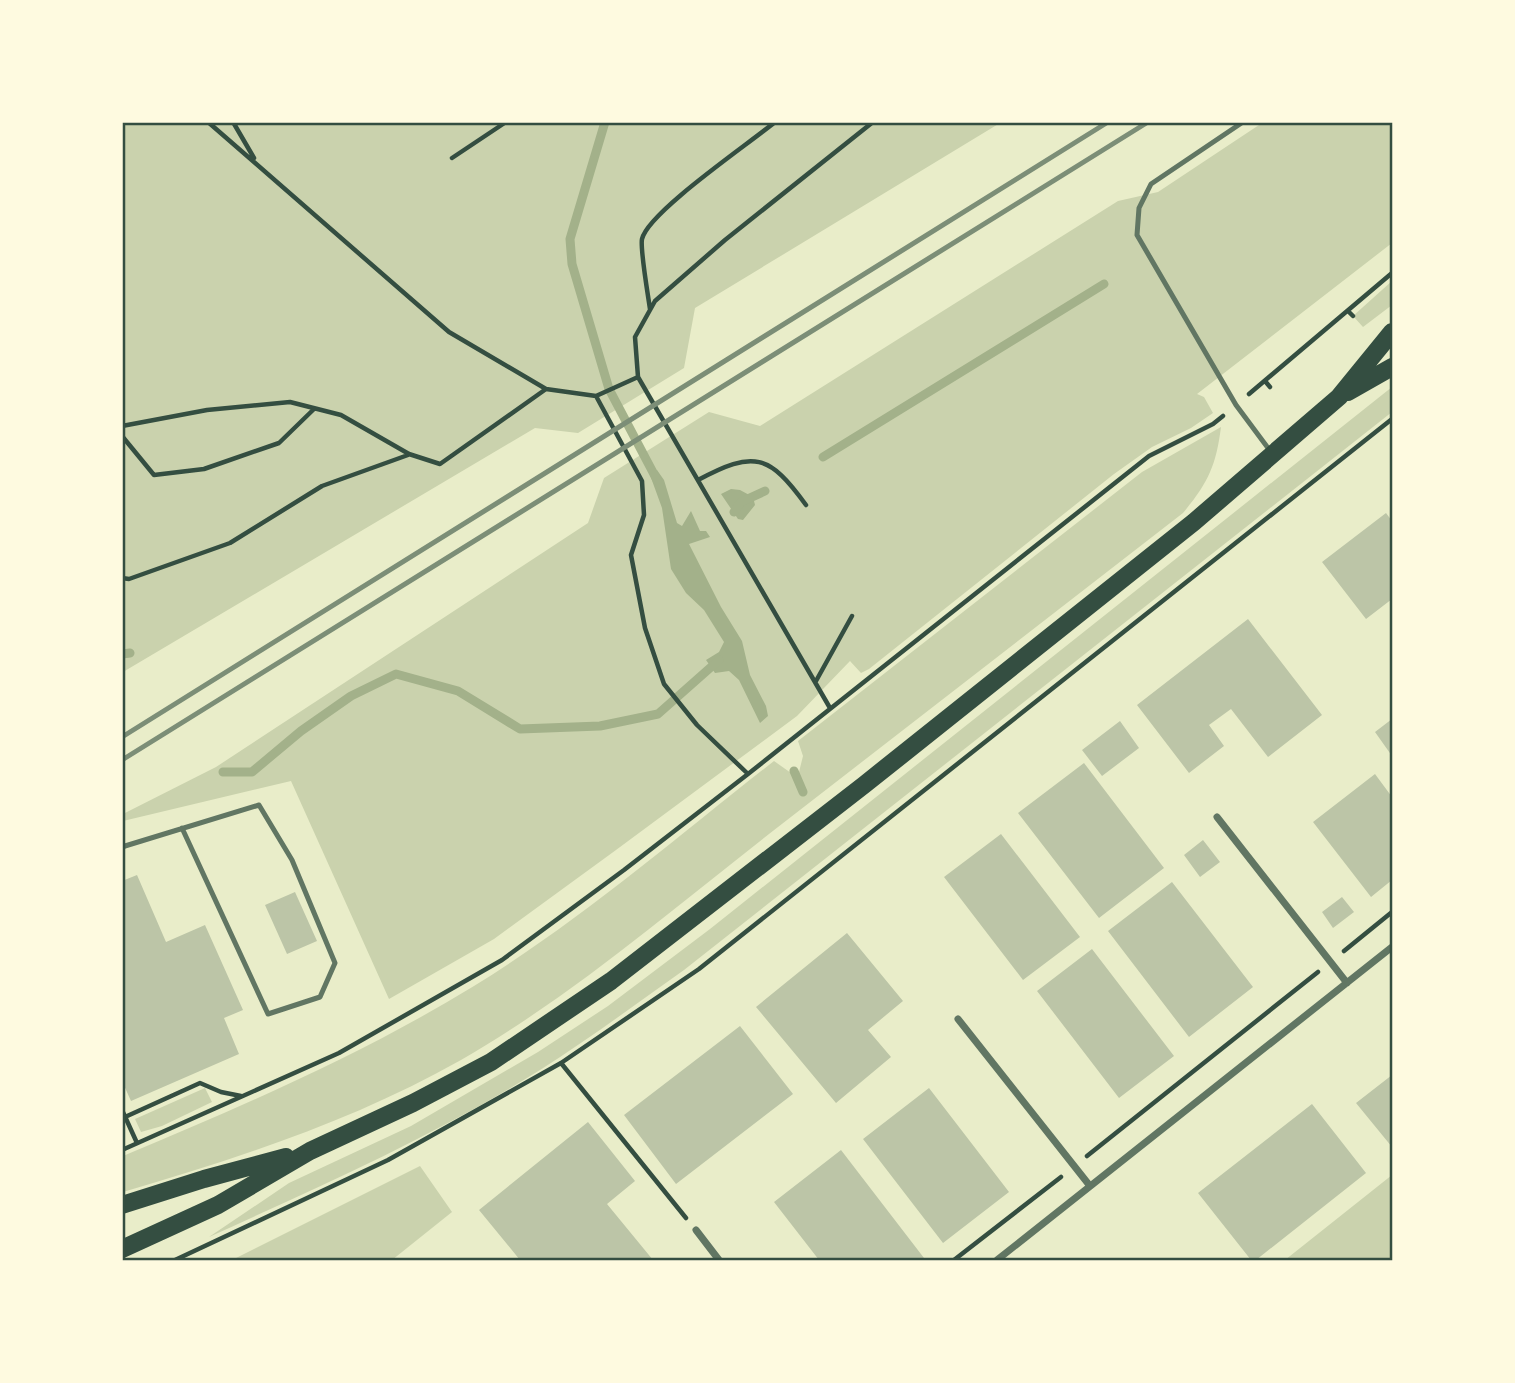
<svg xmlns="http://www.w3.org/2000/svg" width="1515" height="1383" viewBox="0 0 1515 1383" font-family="'DejaVu Sans',sans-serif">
<rect width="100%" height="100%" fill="#e9edc9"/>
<!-- green -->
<path fill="#cad2ad" d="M122,123H1000L695,308L684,368L578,433L535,428L123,672Z
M1262,123H1392V243L1197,394L1204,397L1213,413L1191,428L1152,447L1114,474L869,669L861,673L850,661L797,716L616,850L494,939L389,999L291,781L123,821V814L216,767L588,523L604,478L709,412L760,426L1118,201L1158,192Z
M1392,281V305L1363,327L1353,316Z
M1392,387V412L684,970C636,1004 589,1039 540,1070C435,1136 321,1186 209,1237L289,1183L411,1126L538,1052L608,1006L710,929Z
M1221,427C1216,466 1208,483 1183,513C1045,620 907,727 769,834C669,912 572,996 461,1060C355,1120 239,1158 123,1192V1156C243,1106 363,1054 474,986C580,921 677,837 774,761L791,773L799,772L803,756L798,741L1142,472Z
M205,1088L212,1102L162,1126L141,1132L135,1119Z
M420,1166L452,1212L392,1260H232Z
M1392,1175V1260H1285Z"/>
<!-- water -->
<path fill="#a3b18a" d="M657,470L664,480L677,523L682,526L691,511L700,531H706L710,537L689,544L721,607L742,641L750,675L766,706L768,716L760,723L739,680L729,671L715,673L706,660L719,652L724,642L704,610L686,593L671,569L662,508L650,475Z
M731,489L740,490L753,497L755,505L743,520L738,519L721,494Z"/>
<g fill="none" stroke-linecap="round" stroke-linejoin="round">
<!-- stream -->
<path stroke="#a3b18a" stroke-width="9" d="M605,122L570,239L572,264L609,389L657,480
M823,457L1104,284
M734,512L741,502L765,491
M122,654L130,653
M794,771L803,792
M223,772H252L301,731L351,696L396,674L458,691L520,729L600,726L658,714L719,660"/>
</g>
<!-- building -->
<path fill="#bcc5a7" d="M1386,513L1392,521V599L1366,619L1322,562Z
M1248,619L1322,715L1268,757L1231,709L1209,725L1224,746L1189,773L1137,705Z
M1392,719V756L1375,732Z
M1120,721L1139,748L1102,776L1082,750Z
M1084,763L1164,868L1099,918L1018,813Z
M1375,774L1392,797V880L1371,897L1313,822Z
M1001,834L1080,937L1023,980L944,877Z
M1203,840L1220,862L1200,877L1184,855Z
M137,875L166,942L205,925L243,1010L224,1018L239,1054L131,1101L122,1081V881Z
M1172,882L1253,987L1189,1037L1108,931Z
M295,892L317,941L287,954L265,905Z
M1342,897L1354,912L1333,928L1322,912Z
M847,933L903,1001L868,1030L891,1057L836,1103L756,1007Z
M1092,949L1174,1056L1119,1098L1037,991Z
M740,1026L793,1094L676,1184L624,1115Z
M1392,1075V1147L1356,1103Z
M929,1088L1009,1192L943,1243L863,1139Z
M1312,1104L1366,1173L1256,1260H1251L1198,1193Z
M588,1122L635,1181L607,1204L653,1260H520L479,1210Z
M841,1150L924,1258L921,1260H819L774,1202Z"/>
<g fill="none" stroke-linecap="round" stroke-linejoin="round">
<!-- path -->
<path stroke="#344e41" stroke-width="4.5" d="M208,122L449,332L546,389
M233,122L254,158
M452,158L506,122
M650,309C648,295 640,249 642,239C648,212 750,143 775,122
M1348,311L1353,316
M1265,381L1270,387
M1249,394L1392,273
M596,396L642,481L644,515L631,555L645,628L664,684L697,725L748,774
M122,426L207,410L290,402L341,415L409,454L440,464L546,389L596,396L638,377
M122,436L154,475L204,469L279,443L314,409
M698,480C754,450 769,454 806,505
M122,578L129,579L230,543L322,486L408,455
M816,681L852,616
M830,708L638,377L635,337L655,301L725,240L873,122
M1344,951L1392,912
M561,1063L686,1218
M122,1110L137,1143
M125,1117L200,1083L221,1092L241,1096
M122,1150L339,1053L502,960L624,870L748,774L1149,456L1213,424L1223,416
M1087,1156L1318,972
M175,1260L388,1160L561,1063L699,969L1392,419
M954,1260L1061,1177"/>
<!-- service -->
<path stroke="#617663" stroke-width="5" d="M1243,122L1151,184L1139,208L1137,235L1236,405L1271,452
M122,848L125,846L259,805L292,860L335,963L320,997L268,1014L182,828"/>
<!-- minor -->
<path stroke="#617663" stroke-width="7" d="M1217,817L1347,983
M958,1019L1090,1186
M696,1230L719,1260
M997,1260L1392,947"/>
<!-- primary -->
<path stroke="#344e41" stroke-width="18" d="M1348,392L1392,367
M122,1205L204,1179L286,1157
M122,1249L218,1205L310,1151L413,1103L491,1062L611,981L864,785L1194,522L1339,397L1392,332"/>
<!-- rail -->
<path stroke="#7c8e77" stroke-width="5" d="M122,737L1108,122
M122,760L1148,122"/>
</g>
<!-- border -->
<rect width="1515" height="1383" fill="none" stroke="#fefae0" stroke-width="248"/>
<rect x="124" y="124" width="1267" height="1135" fill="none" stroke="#344e41" stroke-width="2.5"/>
</svg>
